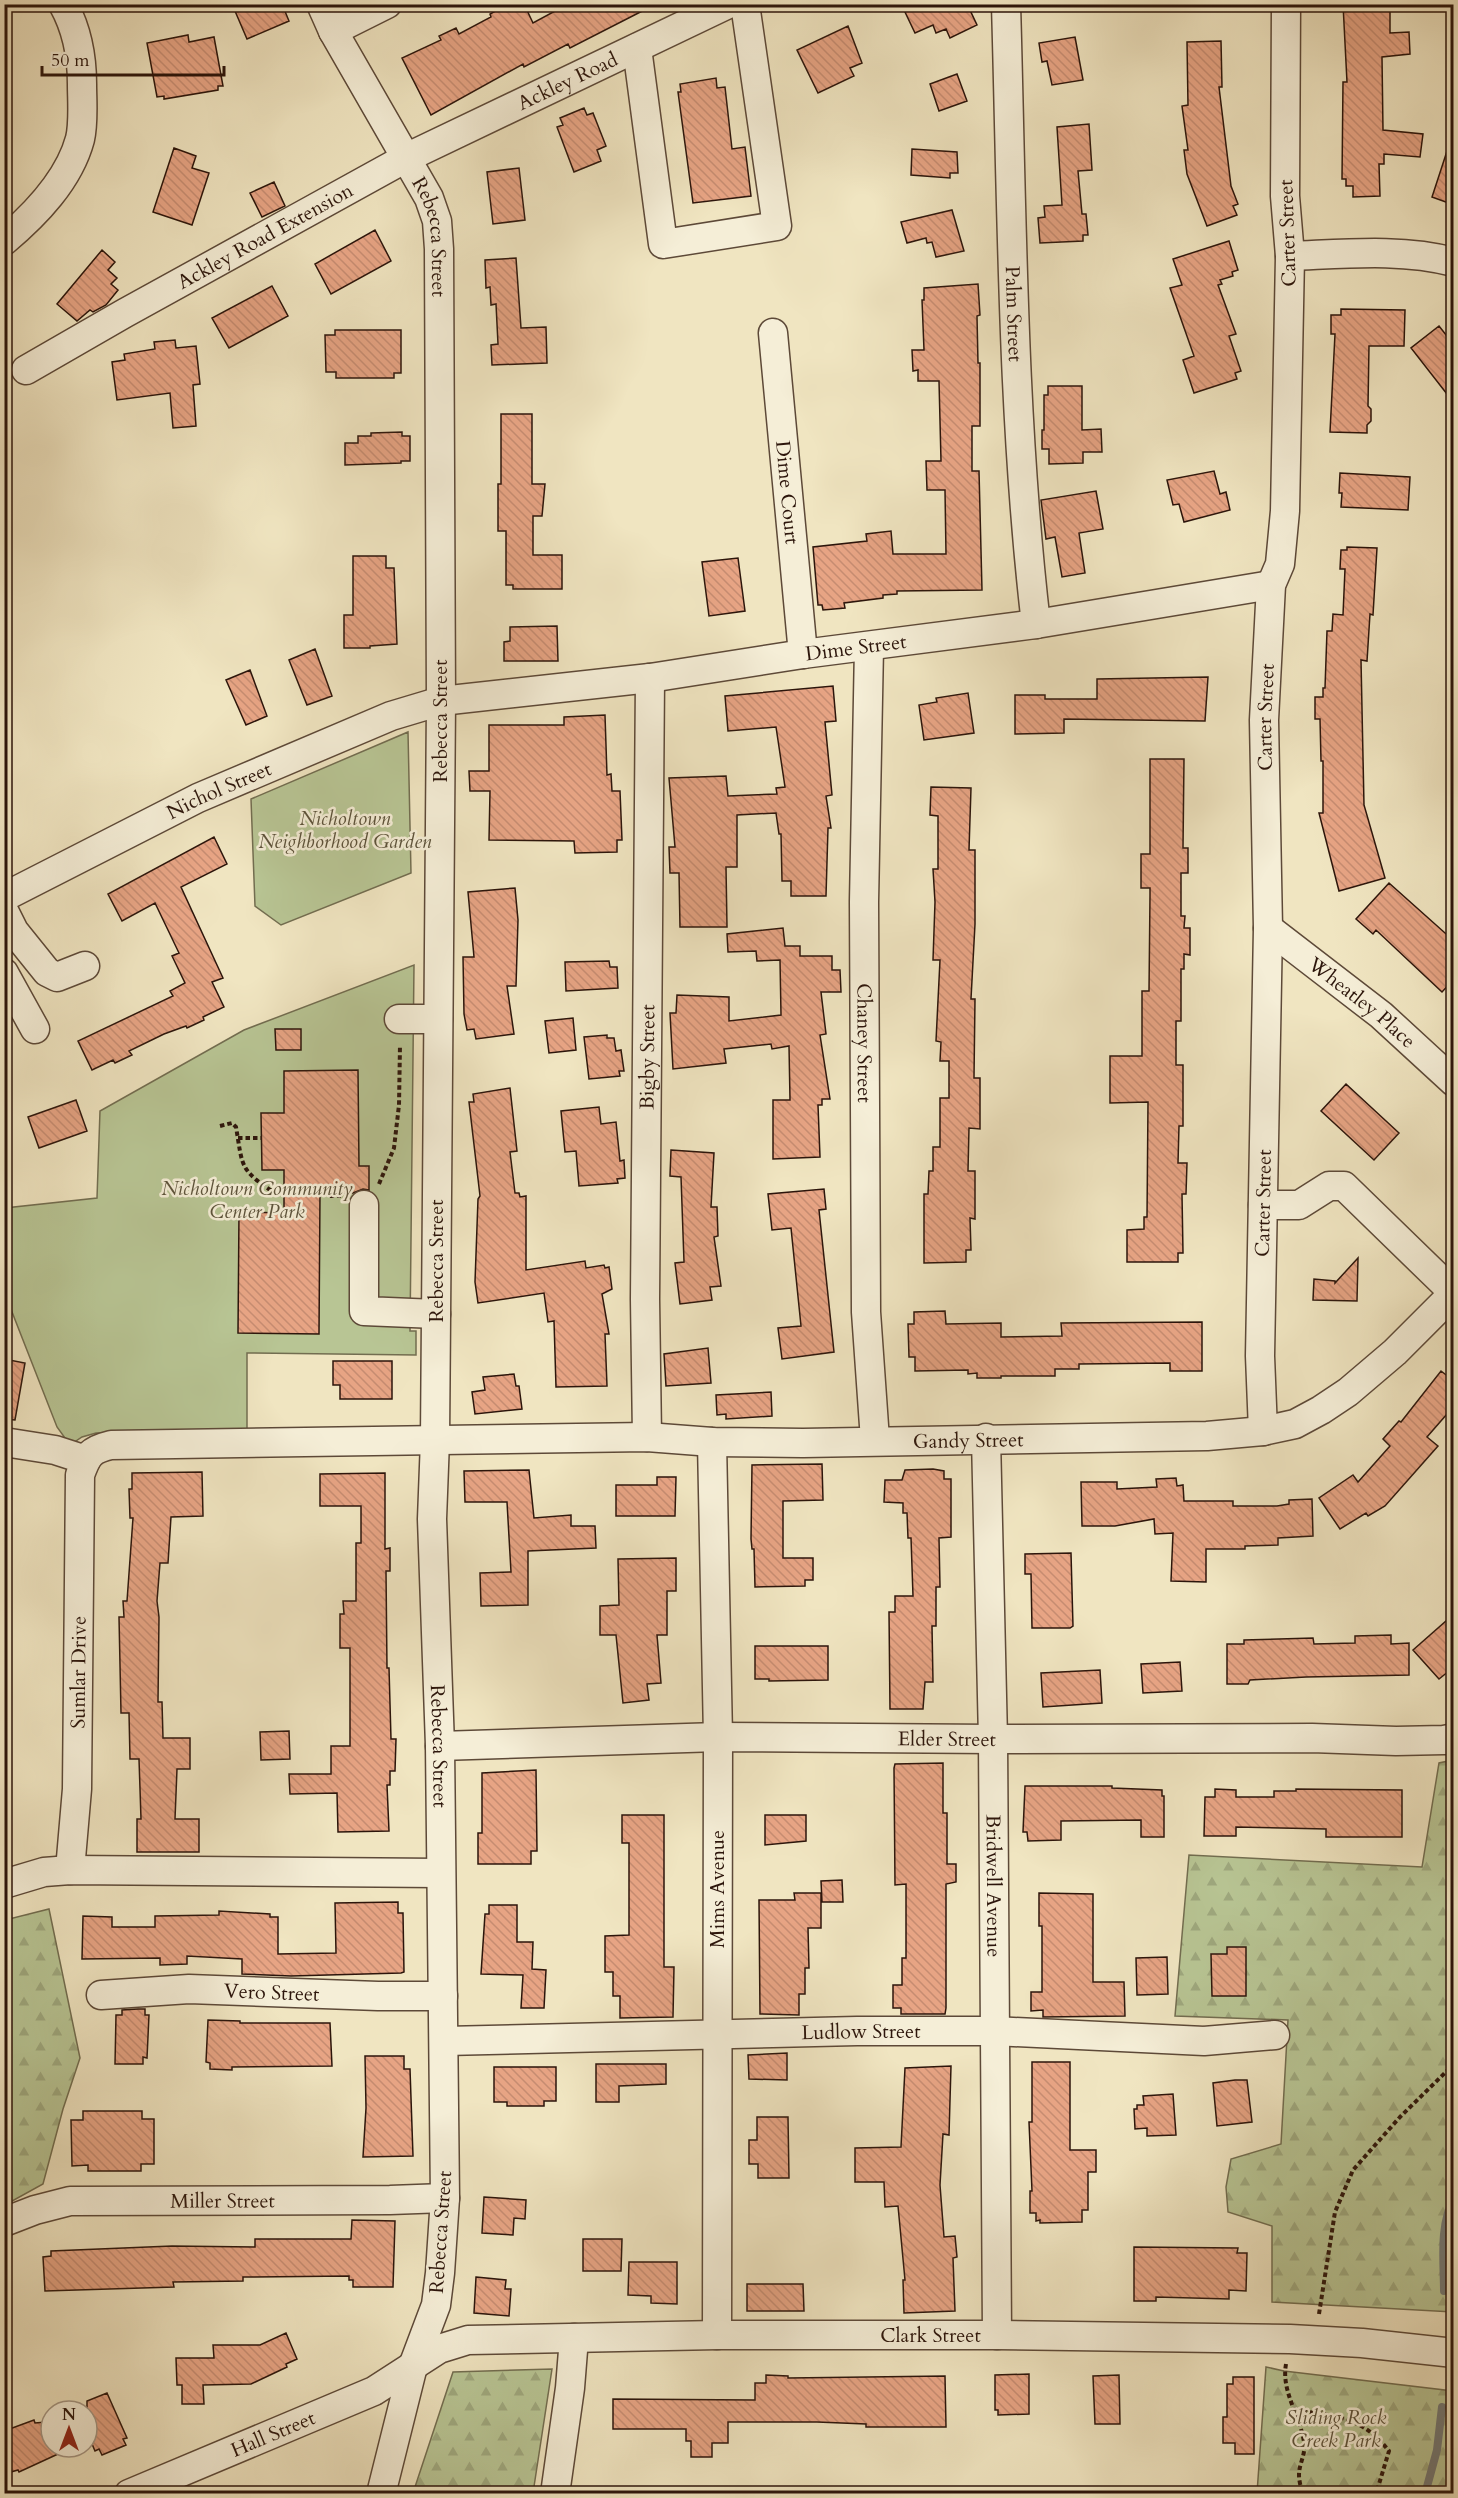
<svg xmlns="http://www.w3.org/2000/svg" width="1458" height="2498" viewBox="0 0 1458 2498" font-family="Cardo,serif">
<defs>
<pattern id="forest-firs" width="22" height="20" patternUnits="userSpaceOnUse" patternTransform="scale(1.5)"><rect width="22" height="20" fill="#b8c594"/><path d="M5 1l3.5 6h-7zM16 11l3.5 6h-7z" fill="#9ea87e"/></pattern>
<pattern id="building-back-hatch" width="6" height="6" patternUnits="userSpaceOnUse" patternTransform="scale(1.5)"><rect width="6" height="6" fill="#e7a484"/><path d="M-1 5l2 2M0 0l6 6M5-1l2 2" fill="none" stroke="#c68c71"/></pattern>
</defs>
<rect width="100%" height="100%" fill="#f0e5c1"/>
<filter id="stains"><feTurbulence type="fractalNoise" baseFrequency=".00333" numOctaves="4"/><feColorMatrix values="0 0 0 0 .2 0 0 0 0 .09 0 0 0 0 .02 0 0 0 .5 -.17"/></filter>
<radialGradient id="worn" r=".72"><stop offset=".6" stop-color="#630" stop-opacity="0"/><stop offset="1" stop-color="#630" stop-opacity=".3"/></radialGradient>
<!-- green -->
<path fill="#b8c594" stroke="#726d50" stroke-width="1.5" d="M408,732L411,873L281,925L255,906L251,799Z
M414,965L410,1331H416V1355L247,1353V1432L96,1433L82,1437L70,1445L57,1427L5,1294V1208L97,1198L100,1111L244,1030Z"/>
<!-- forest -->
<path fill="url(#forest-firs)" stroke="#726d50" stroke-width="1.5" d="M1453,1760V2312L1272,2302V2226L1228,2212L1226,2187L1231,2159L1281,2144L1288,2020L1175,2016L1189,1855L1422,1867L1439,1763Z
M49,1909L80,2058L63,2109L43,2184L5,2205V1920Z
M1266,2367L1284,2371L1453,2391V2493H1257Z
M552,2369L533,2493H413L453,2372Z"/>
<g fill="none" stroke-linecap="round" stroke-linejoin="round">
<!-- stream -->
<path stroke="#727977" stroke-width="8" d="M1444,2291C1444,2263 1439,2224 1454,2199
M1425,2494L1437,2450L1442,2407"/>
</g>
<!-- building -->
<path fill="url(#building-back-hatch)" stroke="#2c150b" stroke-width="1.5" d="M232,4H282L289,21L247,39Z
M508,4H524L533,23L568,4H656L570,48L568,44L524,67L523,64L431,115L402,58L441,40L439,36L456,28L459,34L491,17L490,14Z
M919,4H977L969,8L977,25L950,38L946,29L936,33L933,25L915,33L905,12Z
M1343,4H1390V33L1409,32L1410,54L1382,57L1383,130L1423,134L1420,157L1384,154V164H1379L1380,196L1353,197V186H1346V179H1342L1343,82H1347Z
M848,26L862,63L850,68L854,76L818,93L797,50Z
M188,35L189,42L214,37L223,86H218V90L164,99V96L157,97L147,43Z
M1075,37L1083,80L1052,85L1047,61L1042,62L1039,43Z
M1221,41L1222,87H1219L1231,186L1238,204L1233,206L1237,215L1207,226L1187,174L1184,150H1188L1182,106L1188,105L1187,42Z
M957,74L967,101L939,111L930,84Z
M716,78L717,88L725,87L732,149L745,147L751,196L693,203L678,92H681L680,84Z
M584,108L587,115L593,113L606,146L597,150L601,161L574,172L557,127L563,125L560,118Z
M1089,124L1092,170L1078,171L1082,214H1086L1088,235H1083V241L1040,243L1038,218L1045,217L1044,206L1062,205L1057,127Z
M1450,142L1454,143V205L1432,197Z
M174,148L196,156L192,168L209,173L192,225L153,212Z
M912,149L957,152L958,173H950V178L911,175Z
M519,168L525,220L493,224L487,172Z
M274,182L285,206L262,217L250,193Z
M952,210L964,251L936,257L932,242L927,243L926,238L907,243L901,222Z
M375,230L391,261L331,294L315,264Z
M1229,241L1238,270L1232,272L1233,276L1220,280L1222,284L1218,285L1236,334L1229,336L1241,371L1235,373L1237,379L1194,393L1183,360L1194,356L1170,288L1182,285L1173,259Z
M102,250L115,262L108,270L117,278L111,284L118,290L106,305L93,312L90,310L77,321L57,304Z
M516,258L521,328L546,327L547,363L492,365L491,345L498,344L496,304L491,305L490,287L486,288L485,260Z
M978,284L980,315L977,316L978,363H980V426H972V471H979L982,590L897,591V594L883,595V598L844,603L845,608L823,610L822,605H818L813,547L867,541L866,534L891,531L893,554H946L945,490H927L926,461H941L939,381H918V370L913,371L912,350H924L922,300H924V288Z
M272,286L288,316L229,348L212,318Z
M1341,309L1405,310L1404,346H1369L1368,406L1371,409V421L1367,425V433L1330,432L1335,334H1331V315H1341Z
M1439,326L1454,345V403L1411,348Z
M335,330H401V373H394V378H336V372H326L325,335H335Z
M175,340L176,348L196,346L200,384L193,385L196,426L173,428L170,393L117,400L112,362L125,360L124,354L155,349L154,342Z
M1048,386H1082V430L1101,429L1102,452H1083V463L1049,464V449H1042V430H1044V395H1048Z
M501,414H532V484H545L542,516H533V555H562V589H513V585H506V531H498V484H501Z
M402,432V436H410V461H401V463L345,465V443H358V436H371V433Z
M1214,471L1220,494L1226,492L1230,510L1184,522L1179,504L1173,505L1167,480Z
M1340,473L1410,477L1408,510L1341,507L1342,493H1339Z
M1096,491L1103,529L1079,533L1085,573L1062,577L1055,537L1046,539L1041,500Z
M1347,547L1377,548L1373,615L1370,614L1367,661L1361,660L1364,805L1385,878L1339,891L1319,813H1323V761H1321L1320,719H1315V697H1323V688H1325L1327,631H1332L1333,614L1343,615L1345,569H1340L1341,550H1347Z
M353,556H386V568H394L397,644L370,646V648H344V615H353Z
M738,558L745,611L709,616L702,562Z
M557,626L558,661H504V642L510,641V627Z
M315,649L332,696L307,705L289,660Z
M250,670L267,716L246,725L226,680Z
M1208,677L1205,721L1064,719V733L1015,734V695H1045V699H1097V679Z
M833,686L836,721L825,722L832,795L826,796L831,828H828L826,896H791V881H782L781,834H779L776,813L737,815V867H726L727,927H680L679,873H670L669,847H675L669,778L726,776L728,796L777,794L776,788L785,787L776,727L728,731L725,696Z
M968,693L974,733L924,740L919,705L937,702L936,698Z
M605,715L607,775L611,774L612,791H620L622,840H617V852L575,853L574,841L489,840L490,791H470L469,771H489V725H564V717Z
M1150,759H1184L1183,848H1188V873H1181V916H1185L1184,928H1190V955L1184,954V969H1181V1021H1176V1065H1183V1126H1179L1178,1163H1187L1186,1194H1182L1183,1253H1178V1262H1127V1230L1144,1229V1217H1147L1148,1102L1110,1103V1056H1142V991H1149L1150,895V888H1141V854H1150Z
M931,787L971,788L969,850H975V924L971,999H975L974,1078H980V1129L969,1128L968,1171H975V1219L970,1218L971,1250H966V1262L924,1263V1194H928L929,1171H933V1147H940V1098H949V1061H940L941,1042L936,1041L940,960H933L935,902L933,869H938V816L930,815Z
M214,837L227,864L181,887L223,978L212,982L224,1007L203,1017L204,1020L187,1028L186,1026L164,1034L129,1051L132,1055L115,1063L113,1060L92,1070L78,1041L173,996L170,991L185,983L172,956L179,953L155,903L122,921L108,894Z
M1389,883L1454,941V979L1442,992L1376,930L1373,934L1356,919Z
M515,888L518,920L516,986H507L514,1034L476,1039L474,1029L467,1030L464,1014L463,957H474L468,892Z
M783,928L785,946H800V956H832V970H840L841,992H821L826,1034L820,1035L830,1099H822V1105H818L820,1157L773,1159V1100H790L789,1046L772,1049L771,1044L724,1049L726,1063L673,1069L670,1013H676L677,995L729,997V1021L781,1015L780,960L757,961L756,951L728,952L727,934Z
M609,961L610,967H617L618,988L566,991L565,962Z
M573,1018L576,1050L549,1053L545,1021Z
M275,1029H301V1050H276Z
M607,1035V1038H614L616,1051L621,1050L624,1071H619L620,1076L589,1079L584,1037Z
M358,1070L359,1166H369V1190L363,1189L353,1193L320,1194L319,1334L238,1333L239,1212L284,1213V1170H262L261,1113H284V1071Z
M1346,1084L1399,1133L1374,1160L1321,1111Z
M510,1088L517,1151L510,1152L515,1193H519L520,1197L526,1196V1270L585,1261L586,1268L604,1265L605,1268L609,1267L612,1289L602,1294L609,1334H605L607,1386L556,1387L554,1321L548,1322L544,1293L478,1303L475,1282L478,1199L480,1196L469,1102H474L473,1094Z
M76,1100L87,1131L39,1148L28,1117Z
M599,1107L601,1124L616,1122L620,1161L624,1160L625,1178L617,1179L618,1183L579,1186L576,1151L565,1152L561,1111Z
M671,1150L714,1153L711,1207H717L718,1236L714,1237L721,1286L710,1287L712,1300L680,1304L675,1263L684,1262L681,1177L670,1176Z
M824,1189L826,1209L819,1210L834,1352L782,1359L778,1328L801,1326L791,1228L772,1230L768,1194Z
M1358,1258L1357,1301L1313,1300L1314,1279L1335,1281V1283Z
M945,1311L946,1324L1001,1323V1337L1062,1336L1061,1323L1202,1322V1371H1170V1363L1079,1364V1369H1055V1376H1001V1378H977V1373L968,1374V1370L915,1371V1357H909L908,1324H914V1312Z
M708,1348L711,1383L666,1386L664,1354Z
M4,1359L25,1363L15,1420L4,1419Z
M333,1361H392V1399H340V1385H333Z
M1441,1371L1454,1381V1406L1427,1437L1438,1446L1385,1506L1368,1516L1366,1513L1340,1529L1319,1498L1353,1475L1358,1482L1390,1446L1383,1439L1399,1421L1401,1422Z
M514,1374L516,1386H519L522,1409L475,1414L472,1392L485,1390L483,1377Z
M771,1392L772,1416L726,1419V1414L717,1415L716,1395Z
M822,1464L823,1500L783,1501V1558H813V1580H805V1586L755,1587L754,1549H752L751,1539L752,1465Z
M933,1469L944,1471V1479H951V1537L939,1538L940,1587H936V1626H932L933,1682H925L923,1709H890L889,1612H895V1596H913L911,1538H908L907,1513H903V1503L884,1502L885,1480H902L905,1470Z
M529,1470L534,1518L571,1515V1526H595L596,1548L528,1551V1605L481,1606L480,1573L511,1572L507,1502H465L464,1471Z
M202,1472L203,1516L171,1517L168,1563H160L157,1601L159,1617L158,1702H162L163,1738H190V1769H177L175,1819H199V1852H137V1819H141L139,1759H130L129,1713H121L119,1617H124L123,1601H127L133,1518H130L129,1489H132V1473Z
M385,1473V1549L390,1548V1571H386L387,1668H389L391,1739H396L395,1771H390V1785H387L389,1831L338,1832L337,1793L290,1794L289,1774H331V1746H350V1648H340V1614H344L343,1601H356V1543H361V1506H320V1474Z
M657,1477H676L675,1516H616V1485H657Z
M1176,1478L1177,1486L1183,1485L1184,1501H1233V1506H1277L1289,1504V1500L1312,1499L1313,1536L1278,1538V1545L1245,1546V1549H1206V1582L1171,1581L1173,1533L1155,1534L1154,1519L1115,1526H1082L1081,1482H1117V1489L1157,1487L1156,1479Z
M1071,1553L1073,1626L1070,1628H1032L1031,1574H1025V1554Z
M676,1558V1591H667V1635H657L661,1683L647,1684L649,1700L623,1703L616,1635H600V1606L619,1605L618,1559Z
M1454,1614V1667L1439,1679L1413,1650Z
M1391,1635V1644L1409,1643V1675L1306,1677L1250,1680L1248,1684H1227V1644H1244V1640L1313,1638L1314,1644L1355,1643V1636Z
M755,1646H828V1680L769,1681V1679H755Z
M1180,1662L1182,1691L1143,1693L1141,1664Z
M1100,1670L1102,1703L1043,1707L1041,1673Z
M289,1731L290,1759L261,1760L260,1732Z
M943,1763V1813H947V1864H956V1882L946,1884V2008L945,2014H901V2008H893V1985H902V1958H906V1884L895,1885L894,1768L895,1764Z
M536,1770L537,1851H531V1864H478V1833H482V1773Z
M1025,1786H1112V1788L1162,1790V1796H1164V1837H1141V1820L1061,1821V1840L1028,1841L1027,1832H1023Z
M1215,1789L1236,1790V1797H1274V1791H1296V1789L1402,1790V1837H1326V1829L1236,1827V1836H1204L1205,1797H1215Z
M622,1815H664V1967H674L673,2017L620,2018V1996H613V1972H605V1936L629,1935V1843H622Z
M765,1815H806V1841L765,1845Z
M842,1880L843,1902H822L821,1881Z
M794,1893H821V1928H808L809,1968H805V1994H799V2015L760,2014L759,1900H795Z
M1039,1893L1093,1894V1982H1124L1125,2016L1043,2017V2010L1031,2011V1992H1042V1926H1039Z
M398,1902V1913H403L404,1972L401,1973L291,1976L242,1974V1959L187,1956V1964L160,1965V1958L82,1959L83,1916L112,1917V1927H155V1916L219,1915V1911L270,1914V1917H278V1954L336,1953L335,1903Z
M489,1905H517V1942H533L532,1969L546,1970L544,2008H521L523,1975L481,1974L485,1914H489Z
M1227,1947H1246V1996H1212L1211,1954H1227Z
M1167,1957L1168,1994L1137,1995L1136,1958Z
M138,2009H145V2015H149L147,2058L143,2057V2064H115L116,2015H122V2010Z
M208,2020L240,2021V2023H330L332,2066L232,2067V2070L210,2069V2063L206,2062Z
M787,2053V2080L749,2079L748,2055Z
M365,2056H404V2069H410L413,2156L363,2157L366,2108Z
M1032,2062H1070V2150H1096V2172H1088V2210H1082V2222L1040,2223V2220L1036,2221V2213H1030V2191H1032L1029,2122H1032Z
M596,2064H666V2084L619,2086V2102H596Z
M951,2066L949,2135L943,2134L940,2185L944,2237L955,2236L957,2257L953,2258L955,2311L904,2313L903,2280H905L898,2206L885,2207L884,2182H855V2148L901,2147L905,2068Z
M494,2067H556V2101H544V2106H507V2102H494Z
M1235,2080H1247L1252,2122L1217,2126L1213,2083Z
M1173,2094L1176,2135L1147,2136V2128L1135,2129L1134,2109H1137V2105H1144L1143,2096Z
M83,2111H142V2119H154V2164H141V2171H88V2165L72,2166L71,2120H83Z
M757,2117H788L789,2178H758V2164H749V2140H757Z
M484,2197L526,2200L525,2219L514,2218L513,2235L482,2233Z
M352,2220L395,2221L393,2287H353V2280H349V2276L243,2277V2281L173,2282L174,2287L45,2291L43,2257L51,2256V2251L172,2246L255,2247V2239H351Z
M583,2239H622L621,2271H583Z
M1134,2247L1238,2248L1237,2253H1247L1246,2291L1229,2290V2299L1156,2297V2301H1134Z
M629,2262H677V2304L651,2303V2296L628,2295Z
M476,2277L506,2280L505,2289H511L509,2316L474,2313Z
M747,2284H803L804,2311H747Z
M286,2333L297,2359L286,2364L287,2367L251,2384L203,2385L204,2404H182V2385H177L176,2358H214L213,2345H260Z
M1029,2374V2414L998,2415V2410H995V2375Z
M766,2375L788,2376V2378L945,2376L946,2427H866V2424L817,2422H728V2443H712V2457H691V2441H686V2429H613V2399L755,2400V2383H766Z
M1119,2375L1120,2424H1095L1093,2376Z
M1233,2377H1254V2454H1235V2443H1223V2417H1227V2384H1233Z
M107,2393L127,2438L123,2439L126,2445L102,2455L99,2449L95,2451L87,2432V2401Z
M34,2420L35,2423L46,2422L51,2435V2447H56L58,2454L19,2472L18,2470L4,2474V2431Z"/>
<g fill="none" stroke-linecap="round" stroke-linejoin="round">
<defs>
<g id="minor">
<path id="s1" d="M321,4L333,31L429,198L437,221L439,249L441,701L435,1440L432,1519L440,1746L445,2198L440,2273L436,2305L413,2366L381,2494"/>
<path id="s2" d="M1006,4C1012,211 1012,419 1036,624"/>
<path d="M333,31L387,4"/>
<path d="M637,48L663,244L777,226L745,4"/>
<path d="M4,241C36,214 69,180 80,139C84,122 82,101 82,84C82,55 77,29 63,4"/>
<path d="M1290,256C1344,254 1401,248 1454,262"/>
<path id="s3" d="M773,333L803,654"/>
<path id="s4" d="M26,370L125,313L406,158L728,4"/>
<path id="s5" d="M869,647L864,902L866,1312L875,1440"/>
<path id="s6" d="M4,897L198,798L391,716L441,701L650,678L803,654L1036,624L1271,585"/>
<path d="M4,911L14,931L47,972L57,977L85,966"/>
<path id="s7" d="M1268,928L1381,1015L1454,1082"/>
<path d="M4,973L35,1029"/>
<path d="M399,1019H438"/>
<path d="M364,1205V1311L436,1314"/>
<path d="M1263,1205H1299L1329,1186H1344L1454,1293"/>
<path id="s8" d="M1263,1431L1260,1356L1268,928L1264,720L1271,585L1280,564L1285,511L1290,256L1285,196L1286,4"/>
<path id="s9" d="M647,1437L645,1299L650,678"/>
<path id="s10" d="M986,1438L993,1739L997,2335"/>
<path d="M4,1442L55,1450L86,1460"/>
<path d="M712,1442L718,1737L717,2335"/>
<path id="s11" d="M440,1746L718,1737L993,1739L1312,1738L1396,1741L1444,1740L1454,1738"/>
<path id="s12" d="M70,1870L77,1789L80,1475C87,1455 90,1450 111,1445L647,1437L712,1442L803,1443L1207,1436L1263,1431L1295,1424L1321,1410L1348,1392L1395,1352L1454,1293"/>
<path d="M4,1884L44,1872L70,1870L440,1873"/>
<path id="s13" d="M101,1995L189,1989L378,1996H443"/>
<path id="s14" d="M445,2041L857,2031H994L1204,2041L1275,2035"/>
<path id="s15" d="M4,2222L35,2210L70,2201L390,2200L445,2198"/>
<path id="s16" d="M129,2494L374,2391L439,2349L468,2340L717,2335H997L1290,2339L1362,2343L1454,2353"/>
<path d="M555,2494L570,2388L574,2338"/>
</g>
</defs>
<!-- minor casing -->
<use href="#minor" stroke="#5d4938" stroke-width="31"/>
<!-- path -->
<path stroke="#2c150b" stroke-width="4" stroke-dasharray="4.5 3" stroke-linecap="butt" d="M220,1126L232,1123L236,1127C243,1168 239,1169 276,1194L329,1186V1196H341
M238,1138H262
M379,1184L394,1148L399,1105L400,1045
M1319,2314L1335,2212L1353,2170L1400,2117L1454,2064
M1286,2364C1281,2392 1300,2415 1304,2442C1306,2455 1299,2463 1299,2475C1299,2481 1301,2488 1303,2494
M1295,2410C1335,2416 1362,2416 1389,2451L1376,2494"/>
<!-- minor -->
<use href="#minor" stroke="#f5eed7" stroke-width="28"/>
</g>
<g text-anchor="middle" stroke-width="5" stroke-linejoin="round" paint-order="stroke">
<!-- street labels -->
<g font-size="20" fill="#2c150b" stroke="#f5eed7">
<text dy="7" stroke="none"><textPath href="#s4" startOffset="614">Ackley Road</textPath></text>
<text transform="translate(1287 233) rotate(-92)" y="7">Carter Street</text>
<text dy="7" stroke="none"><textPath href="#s4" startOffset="274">Ackley Road Extension</textPath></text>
<text dy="7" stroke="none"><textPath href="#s1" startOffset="261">Rebecca Street</textPath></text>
<text dy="7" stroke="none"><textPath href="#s2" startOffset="310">Palm Street</textPath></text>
<text dy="7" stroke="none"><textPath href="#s3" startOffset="160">Dime Court</textPath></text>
<text dy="7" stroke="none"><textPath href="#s6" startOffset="898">Dime Street</textPath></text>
<text dy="7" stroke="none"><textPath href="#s8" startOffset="714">Carter Street</textPath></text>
<text transform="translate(440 721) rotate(-90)" y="7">Rebecca Street</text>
<text dy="7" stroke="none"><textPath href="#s6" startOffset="240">Nichol Street</textPath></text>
<text dy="7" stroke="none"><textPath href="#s7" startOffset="120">Wheatley Place</textPath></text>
<text dy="7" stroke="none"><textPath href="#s5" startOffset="396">Chaney Street</textPath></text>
<text dy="7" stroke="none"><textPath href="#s9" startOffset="380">Bigby Street</textPath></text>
<text dy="7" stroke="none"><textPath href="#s8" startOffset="228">Carter Street</textPath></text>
<text transform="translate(436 1261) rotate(-90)" y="7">Rebecca Street</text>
<text dy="7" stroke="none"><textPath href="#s12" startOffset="1299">Gandy Street</textPath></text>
<text dy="7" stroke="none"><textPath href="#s12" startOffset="198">Sumlar Drive</textPath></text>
<text dy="7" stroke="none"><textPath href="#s11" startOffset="507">Elder Street</textPath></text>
<text dy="7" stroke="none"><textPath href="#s1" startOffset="1772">Rebecca Street</textPath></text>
<text dy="7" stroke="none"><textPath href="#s10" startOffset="448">Bridwell Avenue</textPath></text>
<text transform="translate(717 1889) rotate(-90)" y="7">Mims Avenue</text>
<text dy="7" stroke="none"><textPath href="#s13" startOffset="171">Vero Street</textPath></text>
<text dy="7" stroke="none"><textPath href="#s14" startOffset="416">Ludlow Street</textPath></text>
<text dy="7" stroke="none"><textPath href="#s15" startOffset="222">Miller Street</textPath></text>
<text transform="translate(440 2232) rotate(-86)" y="7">Rebecca Street</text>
<text dy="7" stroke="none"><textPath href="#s16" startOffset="836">Clark Street</textPath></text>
<text dy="7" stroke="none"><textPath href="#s16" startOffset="156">Hall Street</textPath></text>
</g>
<!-- park labels -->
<g font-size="20" font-style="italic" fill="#5d533b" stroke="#f5eed7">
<text x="345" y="825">Nicholtown<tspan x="345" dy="23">Neighborhood Garden</tspan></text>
<text x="257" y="1195">Nicholtown Community<tspan x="257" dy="23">Center Park</tspan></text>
<text x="1336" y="2424">Sliding Rock<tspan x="1336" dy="23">Creek Park</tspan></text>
</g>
</g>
<!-- margin -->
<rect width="1458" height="2498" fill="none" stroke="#f0e5c1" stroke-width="24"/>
<rect x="6" y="6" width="1446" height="2486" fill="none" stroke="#2c150b" stroke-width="3"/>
<rect x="12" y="12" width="1434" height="2474" fill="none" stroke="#2c150b" stroke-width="1.5"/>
<!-- north arrow -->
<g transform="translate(69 2429)"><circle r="28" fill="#f5eed7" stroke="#a59785" stroke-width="1.5"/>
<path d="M0-4.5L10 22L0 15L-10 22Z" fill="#8f2418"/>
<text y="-9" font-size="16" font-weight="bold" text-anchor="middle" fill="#2c150b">N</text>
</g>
<!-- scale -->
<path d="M42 66v9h182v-9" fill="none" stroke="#2c150b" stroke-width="3"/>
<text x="51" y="66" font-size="18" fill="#2c150b" stroke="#f5eed7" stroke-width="4.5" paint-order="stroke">50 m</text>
<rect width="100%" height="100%" filter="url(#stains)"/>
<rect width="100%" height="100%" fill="url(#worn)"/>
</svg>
